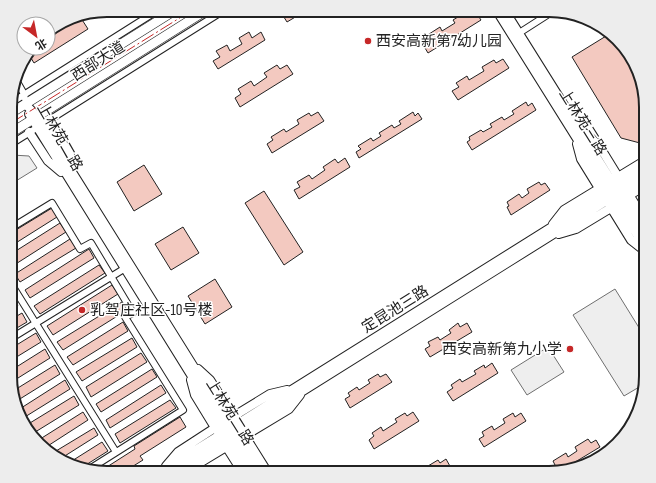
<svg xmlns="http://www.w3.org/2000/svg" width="656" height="483" viewBox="0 0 656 483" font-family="'Sofia Sans Condensed','Noto Sans SC',sans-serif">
<rect width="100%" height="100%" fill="#fff"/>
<!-- green -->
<path fill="#eee" stroke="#6f6f6f" d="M12,155L29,156L37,168L11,184Z
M615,289L646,339V383L624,396L573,315Z
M548,347L564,372L527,395L511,370Z"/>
<!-- building -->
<path fill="#f3c9c0" stroke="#222" d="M475,11L481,20L428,53L422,43L428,39L426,36L440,27L442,31L455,23L453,20L466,12L468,15Z
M284,13H302L287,22L282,14Z
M75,15H79L88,29L34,63L28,53L32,48H48V31Z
M249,32L252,38L261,32L265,40L218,69L213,61L220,57L216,51L227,45L230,51L242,44L239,38Z
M611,33L636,64L646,107V139L640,143L621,138L572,57Z
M503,59L509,68L458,100L452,91L459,87L456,83L467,76L469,80L484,71L482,67L494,60L496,63Z
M277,65L280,69L287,65L293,74L240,107L235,98L241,94L238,89L251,81L254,86L267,77L264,73Z
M526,102L528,106L532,103L536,110L472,150L467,142L470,140L469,137L481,130L483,132L492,127L490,124L502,117L504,120L514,114L512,111Z
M318,112L324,121L272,153L267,144L273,140L271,137L284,129L286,132L299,124L297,120L309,113L311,116Z
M413,112L415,116L418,113L422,119L359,158L356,152L361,149L358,146L371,138L373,141L381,136L379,133L392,125L394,128L401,124L399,121Z
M345,158L350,167L299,199L294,190L300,187L297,182L309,175L312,179L325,170L323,167L335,159L338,163Z
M144,165L162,194L134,211L117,182Z
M539,182L541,185L545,183L550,190L511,215L507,207L509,206L507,202L519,194L522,198L529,193L527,189Z
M264,191L303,252L284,265L245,203Z
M52,208L57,217L11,246V233Z
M60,223L66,232L11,267V254Z
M183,227L199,253L171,270L155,244Z
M70,239L76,248L20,282L15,274Z
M89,249L94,258L30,298L25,290Z
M99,265L105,273L40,314L34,306Z
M215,279L232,307L205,324L188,296Z
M112,285L118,294L53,335L47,326Z
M12,297L18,306L10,310V299Z
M122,302L127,310L63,350L57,342Z
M22,313L27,322L10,332V320Z
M123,322L128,331L73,365L67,357Z
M458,323L460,327L467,323L472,332L430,357L425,349L430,346L428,342L438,337L440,340L451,333L449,330Z
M36,333L41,342L10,361V349Z
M132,338L137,347L82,381L76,372Z
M45,349L50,358L10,383V371Z
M141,353L147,362L91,397L86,387Z
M492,363L498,373L453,401L447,392L453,388L451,385L460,379L462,382L476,374L474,371L484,365L485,368Z
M55,365L60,374L15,402L13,391Z
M152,369L157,377L101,412L96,404Z
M378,374L380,377L386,374L392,382L350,408L345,399L350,396L348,393L357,387L359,390L370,383L368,380Z
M65,380L70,389L20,420L18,410Z
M161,385L166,393L110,428L106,420Z
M74,396L79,405L32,434L25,426Z
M170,400L176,408L120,443L115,434Z
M640,407L639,413L631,425L628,419L633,415L631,412Z
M83,412L88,420L43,449L37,441Z
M413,412L419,421L374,449L369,440L374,436L372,433L381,427L383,431L397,422L395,419L405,413L407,416Z
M513,413L515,417L521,413L526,421L484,447L479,439L484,436L482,432L492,426L494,430L505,423L503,419Z
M180,417L186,427L140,456L143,460L122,473L99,472L135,449L134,446Z
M94,428L98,435L60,459L51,454Z
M588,439L591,443L596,440L600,447L562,470L553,472L551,468L555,465L553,461L566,453L568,457L577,451L575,447Z
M102,442L108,451L81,468L67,464Z
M446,459L451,468L443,473H424L430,469L428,466L438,460L440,463Z"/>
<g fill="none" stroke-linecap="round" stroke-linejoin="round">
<defs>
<path id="street" d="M516,35L555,10
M16,80L24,94L25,99
M11,103L152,14
M11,144L218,14
M11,228L52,203L80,249L91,243L133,313L125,317L183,410L88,470
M10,282L116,452
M10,339L127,267"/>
<path id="secondary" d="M497,11L646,249
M505,11L646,236
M25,104L37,116L260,473
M29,114L252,473
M48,120L70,155L72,170
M29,132L48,161L61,172
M583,132L598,144L646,222
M577,144L581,159L631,240L645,251
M625,198L646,185
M553,224L564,210L646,160
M559,234L576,229L614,206
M198,369L210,380L236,421
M191,380L195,395L217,431
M243,433L268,473
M224,443L243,473
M166,466L178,452L221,424L270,394L287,390
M159,473L646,168
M172,473L646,176
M183,473L289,409L300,395"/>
<path id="primary" d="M11,113L169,14
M11,133L200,14"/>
</defs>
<!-- street casing -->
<use href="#street" stroke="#222" stroke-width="8"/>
<!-- secondary casing -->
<use href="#secondary" stroke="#222" stroke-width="10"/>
<!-- primary casing -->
<use href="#primary" stroke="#222" stroke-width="10"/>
<!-- street -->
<use href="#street" stroke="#fff" stroke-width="6"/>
<!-- secondary -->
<use href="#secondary" stroke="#fff" stroke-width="8"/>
<!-- primary -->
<use href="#primary" stroke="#fff" stroke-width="9"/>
<!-- power -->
<path stroke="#c62828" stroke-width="1" stroke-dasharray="14 3 2 3" stroke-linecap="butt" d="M11,123L186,14"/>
</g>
<!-- markers -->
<g fill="#c62828" stroke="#fff" stroke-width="1.5">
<circle cx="368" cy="41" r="4"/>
<circle cx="82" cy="310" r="4"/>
<circle cx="570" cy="349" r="4"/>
</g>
<g text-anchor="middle" stroke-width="3" stroke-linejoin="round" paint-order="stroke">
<!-- poi labels -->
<g font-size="15" fill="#222" stroke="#fff" text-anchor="start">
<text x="376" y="46">西安高新第7幼儿园</text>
<text x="90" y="315">乳驾庄社区-10号楼</text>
<text x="562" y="354" text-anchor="end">西安高新第九小学</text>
</g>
<!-- street labels -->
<g font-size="15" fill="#222" stroke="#fff">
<text transform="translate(98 61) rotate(-32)" y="5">西部大道</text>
<text transform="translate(583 122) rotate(58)" y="5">上林苑三路</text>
<text transform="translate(60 137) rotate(60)" y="5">上林苑二路</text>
<text transform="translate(395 309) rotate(-32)" y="5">定昆池三路</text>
<text transform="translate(230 412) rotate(58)" y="5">上林苑二路</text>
</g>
</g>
<!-- crop -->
<path d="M0 0H656V483H0ZM107 17H549A90 90 0 0 1 639 107V376A90 90 0 0 1 549 466H107A90 90 0 0 1 17 376V107A90 90 0 0 1 107 17Z" fill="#ededed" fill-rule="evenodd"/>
<path fill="none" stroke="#222" stroke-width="2" d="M107 17H549A90 90 0 0 1 639 107V376A90 90 0 0 1 549 466H107A90 90 0 0 1 17 376V107A90 90 0 0 1 107 17Z"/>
<!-- north arrow -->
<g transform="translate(36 36) rotate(148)"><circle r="19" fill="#ffffff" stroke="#a7a7a7"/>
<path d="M0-3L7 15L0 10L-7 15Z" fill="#c62828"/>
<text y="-6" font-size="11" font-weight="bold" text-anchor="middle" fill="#222222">北</text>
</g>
</svg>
